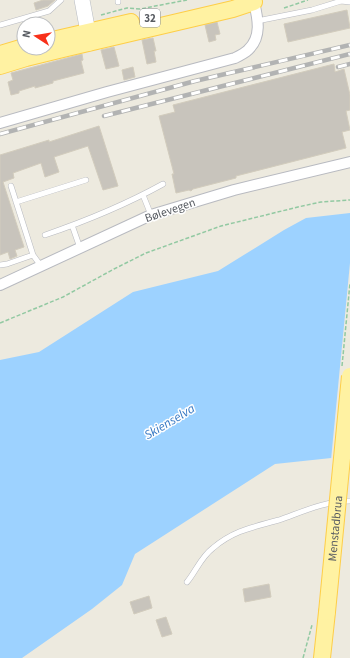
<svg xmlns="http://www.w3.org/2000/svg" width="350" height="658" viewBox="0 0 350 658" font-family="'Source Sans 3',sans-serif">
<rect width="100%" height="100%" fill="#edeadf"/>
<!-- water -->
<path fill="#9dd2ff" d="M350,213V456L275,464L135,554L122,585L92,609L22,658H0V360L39,352L133,292L218,271L284,230L306,218Z"/>
<!-- pier -->
<path fill="#edeadf" d="M350,263V435L348,458L331,460Z"/>
<!-- building -->
<path fill="#c8c4bc" stroke="#d2ccbd" d="M43,0H55L48,6L36,10L34,3Z
M347,10L350,28L288,42L284,24Z
M217,22L220,34L215,35L216,40L209,42L205,25Z
M153,38L156,51H154L156,62L147,64L142,40Z
M114,47L119,66L106,69L101,50Z
M82,54L83,60L81,61L84,73L53,81V83L35,88V86L19,91V93L11,95L8,82L13,80L11,73Z
M334,64L335,72L344,69L350,95V110L346,111L350,130L342,132L346,148L236,176V178L193,189L191,191L189,190L176,193L172,174H174L159,116L175,112L173,105Z
M133,67L135,77L124,80L122,70Z
M99,126L118,186L103,190L88,146L54,157L59,172L45,177L41,163L13,173L14,178L3,182L24,247L15,250L17,256L10,259L8,252L0,255V155L36,144L49,140V142Z
M269,584L271,597L245,602L243,589Z
M149,596L152,608L134,614L130,602Z
M166,617L172,634L162,637L156,620Z"/>
<g fill="none" stroke-linecap="round" stroke-linejoin="round">
<defs>
<path id="lane" d="M118,2V0
M257,21L312,10L341,1L350,2
M0,25L49,11L61,0
M11,186L33,255L41,266
M143,195L151,215
M16,202L86,180
M72,225L80,248
M45,235C86,221 125,205 163,184
M0,265L7,264L33,255
M187,582C196,571 201,557 213,548C234,530 254,527 279,520C302,512 325,501 350,501"/>
<path id="street" d="M0,123L107,92L235,58C239,56 245,53 248,50C262,37 258,19 254,2
M0,285L151,215L234,190L350,162"/>
<path id="secondary" d="M82,0L90,43"/>
<path id="primary" d="M48,41L131,22
M0,54L24,47
M0,66L26,58L67,48L233,9L254,2
M322,658L327,612"/>
</defs>
<!-- lane casing -->
<use href="#lane" stroke="#b8bac0" stroke-width="6"/>
<!-- street casing -->
<use href="#street" stroke="#b8bac0" stroke-width="12"/>
<!-- secondary casing -->
<use href="#secondary" stroke="#b8bcc3" stroke-width="16"/>
<!-- primary casing -->
<use href="#primary" stroke="#fece48" stroke-width="18"/>
<!-- path -->
<path stroke="#92c9a2" stroke-width="1.5" stroke-dasharray="4 2" stroke-linecap="butt" d="M284,8L308,0
M101,15L127,8L140,9L187,0
M0,323L63,297L114,269L146,253L221,226L298,207L321,202L350,200
M303,658L312,625"/>
<!-- lane -->
<use href="#lane" stroke="#fff" stroke-width="5"/>
<!-- street -->
<use href="#street" stroke="#fff" stroke-width="10"/>
<!-- secondary -->
<use href="#secondary" stroke="#fff" stroke-width="15"/>
<!-- primary -->
<use href="#primary" stroke="#fff2a2" stroke-width="16"/>
<defs>
<path id="rail" d="M338,67L350,64
M104,116L350,54
M0,134L195,81L350,45"/>
</defs>
<!-- rail casing -->
<use href="#rail" stroke="#b2b3b3" stroke-width="4.5"/>
<!-- rail -->
<use href="#rail" stroke="#fff" stroke-width="3" stroke-dasharray="9" stroke-linecap="butt"/>
<defs>
<g id="primary-bridge">
<path id="s1" d="M327,612L350,376"/>
</g>
</defs>
<!-- primary-bridge casing -->
<use href="#primary-bridge" stroke="#fece48" stroke-width="18" stroke-linecap="butt"/>
<!-- path-bridge -->
<path stroke="#92c9a2" stroke-width="1.5" stroke-dasharray="4 2" stroke-linecap="butt" d="M342,366L350,283"/>
<!-- primary-bridge -->
<use href="#primary-bridge" stroke="#fff2a2" stroke-width="16"/>
</g>
<g text-anchor="middle" stroke-width="3" stroke-linejoin="round" paint-order="stroke">
<!-- shield labels -->
<rect fill="#fff" stroke="#8a8d91" stroke-width="1" x="140" y="9" width="20" height="18" rx="3"/>
<g font-size="11" font-weight="bold" fill="#585c62">
<text x="150" y="22">32</text>
</g>
<!-- street labels -->
<g font-size="12" fill="#585c62" stroke="#fff">
<text transform="translate(170 210) rotate(-19)" y="4">Bølevegen</text>
<text dy="4" stroke="none"><textPath href="#s1" startOffset="84">Menstadbrua</textPath></text>
</g>
<!-- water labels -->
<g font-size="13" font-style="italic" fill="#3477c3" stroke="#fff">
<text transform="translate(169 421) rotate(-31)" y="5">Skienselva</text>
</g>
</g>
<!-- north arrow -->
<g transform="translate(36 36) rotate(282)"><circle r="19" fill="#ffffff" stroke="#bcbec0"/>
<path d="M0-3L7 15L0 10L-7 15Z" fill="#f8301a"/>
<text y="-6" font-size="11" font-weight="bold" text-anchor="middle" fill="#585c62">N</text>
</g>
</svg>
